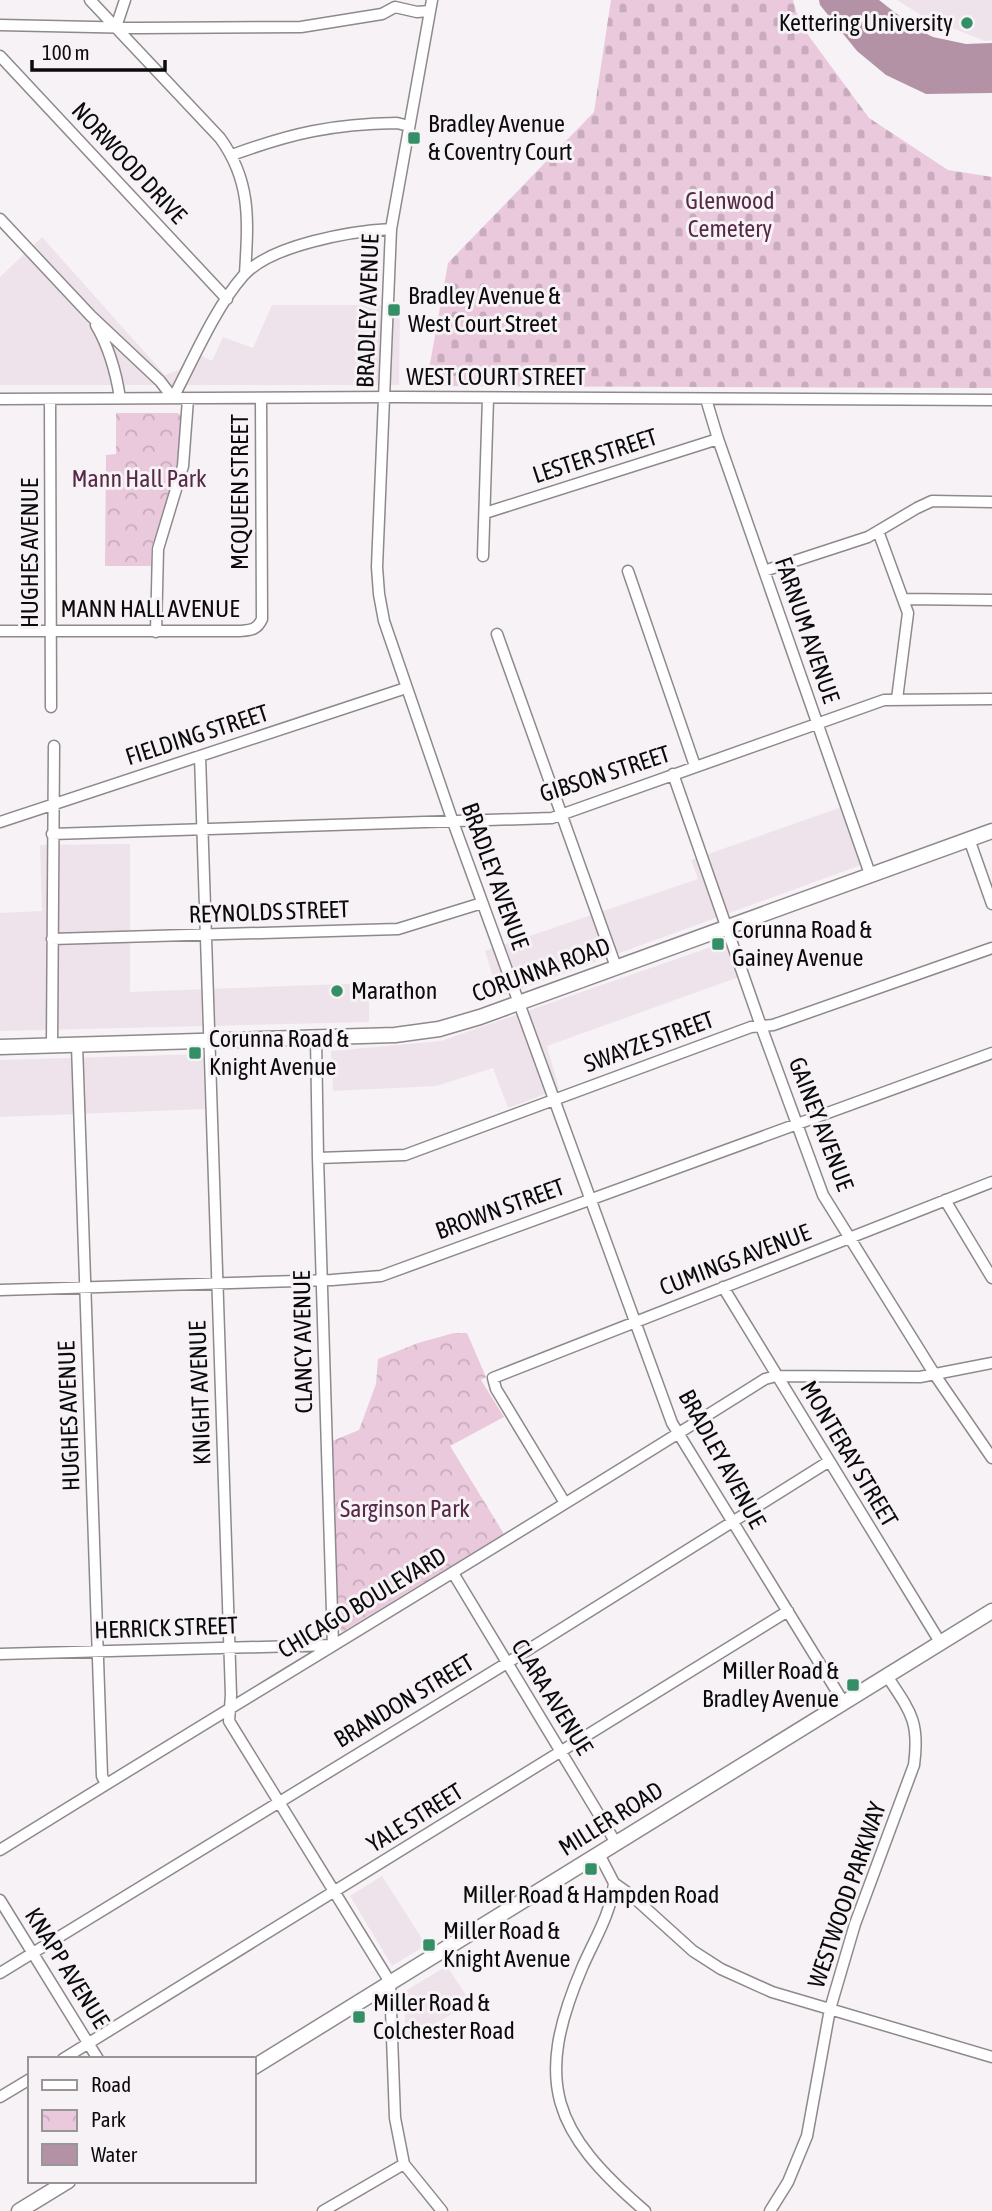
<svg xmlns="http://www.w3.org/2000/svg" width="992" height="2211" viewBox="0 0 992 2211" font-family="'Asap Condensed',sans-serif">
<defs>
<pattern id="cemetery-stones" width="16" height="16" patternUnits="userSpaceOnUse" patternTransform="scale(1.75)"><rect width="16" height="16" fill="#eac9dd"/><path d="M2 7V4a2 2 0 0 1 4 0v3zM10 15v-3a2 2 0 0 1 4 0v3z" fill="#c8abbc"/></pattern>
<pattern id="park-crowns" width="20" height="18" patternUnits="userSpaceOnUse" patternTransform="scale(1.75)"><rect width="20" height="18" fill="#eac9dd"/><path d="M2 6a3 3 0 1 1 6 0M12 15a3 3 0 1 1 6 0" fill="none" stroke="#c8abbc"/></pattern>
</defs>
<rect width="100%" height="100%" fill="#f7f2f5"/>
<!-- built -->
<path fill="#eee3ea" d="M897,0H992V40L985,41L924,17Z
M42,237L165,375L179,370L194,352L212,361L223,337L253,348L272,305H400L399,385H0V277Z
M842,807L861,865L499,997L485,951L698,879L691,860Z
M130,844V992L369,983V1022L0,1031V913L42,911L40,845Z
M725,942L739,977L547,1046L559,1089L508,1108L493,1068L436,1086L333,1091L331,1051L441,1041Z
M203,1054L205,1109L0,1117V1060Z
M382,1876L426,1945L392,1966L350,1896Z
M447,1966L471,2003L405,2041V1991Z"/>
<!-- cemetery -->
<path fill="url(#cemetery-stones)" d="M611,0H793L800,24L869,118L948,170L992,177V388L426,386L448,263L594,112Z"/>
<!-- park -->
<path fill="url(#park-crowns)" d="M116,413H178L181,416V449L177,467L151,549V566H105L106,455L116,454Z
M454,1333H467L486,1377L481,1380L504,1417L450,1446L504,1534L342,1632L338,1626L332,1441L359,1430L376,1384L378,1359L418,1343Z"/>
<!-- water -->
<path fill="#b392a6" d="M819,0H879L915,28L933,37L966,44L992,43V93L926,94L886,75L857,51L820,5Z"/>
<g fill="none" stroke-linecap="round" stroke-linejoin="round">
<defs>
<path id="minor" d="M90,0L220,138C252,182 248,222 245,274
M432,0L391,229L377,567L379,594L384,621L453,822L672,1423L844,1703
M0,25L139,28L301,27L382,14L395,7L417,12L429,11
M116,27L125,0
M0,56L227,299
M232,155C292,133 333,124 397,123L409,126
M0,219L91,316L160,381L173,398C193,360 215,308 243,276C270,245 351,231 391,229
M96,325C110,349 116,372 120,398
M0,399L396,397L992,400
M50,399L51,707
M706,399L718,439L870,874
M485,513L718,439
M878,531L908,613L897,699
M483,556L488,398
M628,571L695,766
M764,571L868,537L917,508L932,501L992,502
M904,599L992,600
M0,631H240C251,630 257,630 262,619L261,398
M156,632L158,549L183,466L188,399
M497,634L616,967
M200,756L231,1695L229,1721L390,1982L395,2118L404,2164L442,2211
M673,774L761,1026L823,1195L935,1375L992,1458
M0,822L406,688
M52,834L552,818L884,700L992,699
M969,839L992,904
M52,939L398,929L482,903
M77,1045L102,1776L106,1784
M52,1046L54,746
M318,1158L405,1155L751,1027L773,1025L992,948
M945,1200L992,1278
M723,1287L940,1642
M0,1290L332,1280L381,1276L992,1053
M565,1503L496,1389L493,1378L992,1182
M453,1573L616,1843
M0,1654L333,1645L318,1158L316,1038
M0,1850C254,1692 512,1539 765,1379L776,1376L920,1377L992,1363
M599,1854L614,1883L631,1895L693,1951L721,1969L772,1992L992,2057
M614,1883C611,1914 594,1940 582,1968C533,2083 553,2132 645,2211
M0,1900L98,2059
M0,1973L515,1658L828,1462
M63,2059L788,1611
M0,2097L30,2079
M323,2211L404,2164
M770,2211L788,2182L807,2136L830,2009L855,1924L914,1765C920,1721 910,1711 887,1676"/>
<path id="major" d="M0,1047L395,1035L439,1029L480,1017L992,831
M254,2067L992,1611
M19,2211L68,2181"/>
</defs>
<!-- minor casing -->
<use href="#minor" stroke="#8e898c" stroke-width="13"/>
<!-- major casing -->
<use href="#major" stroke="#8e898c" stroke-width="17"/>
<!-- minor -->
<use href="#minor" stroke="#fff" stroke-width="10"/>
<!-- major -->
<use href="#major" stroke="#fff" stroke-width="14"/>
</g>
<!-- markers -->
<g fill="#348f66" stroke="#f7f2f5" stroke-width="2.5">
<circle cx="967" cy="23" r="7"/>
<rect x="407" y="131" width="14" height="14" rx="3.5"/>
<rect x="387" y="303" width="14" height="14" rx="3.5"/>
<rect x="711" y="937" width="14" height="14" rx="3.5"/>
<circle cx="337" cy="991" r="7"/>
<rect x="188" y="1046" width="14" height="14" rx="3.5"/>
<rect x="846" y="1678" width="14" height="14" rx="3.5"/>
<rect x="584" y="1862" width="14" height="14" rx="3.5"/>
<rect x="422" y="1938" width="14" height="14" rx="3.5"/>
<rect x="352" y="2010" width="14" height="14" rx="3.5"/>
</g>
<g text-anchor="middle" stroke-width="6" stroke-linejoin="round" paint-order="stroke">
<!-- poi labels -->
<g font-size="24" fill="#0c0b0c" stroke="#f7f2f5" text-anchor="start">
<text x="953" y="31" text-anchor="end">Kettering University</text>
<text x="428" y="132">Bradley Avenue<tspan x="428" dy="28">&amp; Coventry Court</tspan></text>
<text x="408" y="304">Bradley Avenue &amp;<tspan x="408" dy="28">West Court Street</tspan></text>
<text x="732" y="938">Corunna Road &amp;<tspan x="732" dy="28">Gainey Avenue</tspan></text>
<text x="351" y="999">Marathon</text>
<text x="209" y="1047">Corunna Road &amp;<tspan x="209" dy="28">Knight Avenue</tspan></text>
<text x="839" y="1679" text-anchor="end">Miller Road &amp;<tspan x="839" dy="28">Bradley Avenue</tspan></text>
<text x="591" y="1903" text-anchor="middle">Miller Road &amp; Hampden Road</text>
<text x="443" y="1939">Miller Road &amp;<tspan x="443" dy="28">Knight Avenue</tspan></text>
<text x="373" y="2011">Miller Road &amp;<tspan x="373" dy="28">Colchester Road</tspan></text>
</g>
<!-- street labels -->
<g font-size="24" fill="#0c0b0c" stroke="#f7f2f5">
<text transform="translate(129 163) rotate(47)" y="8">NORWOOD DRIVE</text>
<text transform="translate(368 311) rotate(-88)" y="8">BRADLEY AVENUE</text>
<text x="496" y="385">WEST COURT STREET</text>
<text transform="translate(595 456) rotate(-18)" y="8">LESTER STREET</text>
<text transform="translate(240 492) rotate(-90)" y="8">MCQUEEN STREET</text>
<text transform="translate(30 553) rotate(-90)" y="8">HUGHES AVENUE</text>
<text x="150" y="617">MANN HALL AVENUE</text>
<text transform="translate(807 630) rotate(71)" y="8">FARNUM AVENUE</text>
<text transform="translate(197 735) rotate(-18)" y="8">FIELDING STREET</text>
<text transform="translate(605 774) rotate(-18)" y="8">GIBSON STREET</text>
<text transform="translate(495 876) rotate(70)" y="8">BRADLEY AVENUE</text>
<text transform="translate(269 912) rotate(-2)" y="8">REYNOLDS STREET</text>
<text transform="translate(541 970) rotate(-20)" y="8">CORUNNA ROAD</text>
<text transform="translate(649 1042) rotate(-20)" y="8">SWAYZE STREET</text>
<text transform="translate(821 1124) rotate(69)" y="8">GAINEY AVENUE</text>
<text transform="translate(500 1209) rotate(-20)" y="8">BROWN STREET</text>
<text transform="translate(735 1260) rotate(-21)" y="8">CUMINGS AVENUE</text>
<text transform="translate(303 1342) rotate(-91)" y="8">CLANCY AVENUE</text>
<text transform="translate(200 1393) rotate(-92)" y="8">KNIGHT AVENUE</text>
<text transform="translate(69 1416) rotate(-92)" y="8">HUGHES AVENUE</text>
<text transform="translate(849 1454) rotate(59)" y="8">MONTERAY STREET</text>
<text transform="translate(722 1459) rotate(61)" y="8">BRADLEY AVENUE</text>
<text transform="translate(362 1603) rotate(-31)" y="8">CHICAGO BOULEVARD</text>
<text transform="translate(166 1628) rotate(-2)" y="8">HERRICK STREET</text>
<text transform="translate(552 1697) rotate(58)" y="8">CLARA AVENUE</text>
<text transform="translate(404 1701) rotate(-31)" y="8">BRANDON STREET</text>
<text transform="translate(415 1818) rotate(-32)" y="8">YALE STREET</text>
<text transform="translate(611 1819) rotate(-32)" y="8">MILLER ROAD</text>
<text transform="translate(847 1895) rotate(-71)" y="8">WESTWOOD PARKWAY</text>
<text transform="translate(67 1968) rotate(58)" y="8">KNAPP AVENUE</text>
</g>
<!-- park labels -->
<g font-size="24" fill="#562948" stroke="#f7f2f5">
<text x="730" y="209">Glenwood<tspan x="730" dy="28">Cemetery</tspan></text>
<text x="139" y="487">Mann Hall Park</text>
<text x="405" y="1517">Sarginson Park</text>
</g>
</g>
<!-- legend -->
<rect x="28" y="2057" width="228" height="126" fill="#f7f2f5" stroke="#999698" stroke-width="2"/>
<rect x="42" y="2080" width="35" height="10" fill="#ffffff" stroke="#999698" stroke-width="2"/>
<text x="91" y="2092" font-size="21" fill="#0c0b0c">Road</text>
<rect x="42" y="2110" width="35" height="21" fill="url(#park-crowns)" stroke="#999698" stroke-width="2"/>
<text x="91" y="2127" font-size="21" fill="#0c0b0c">Park</text>
<rect x="42" y="2144" width="35" height="21" fill="#b392a6" stroke="#999698" stroke-width="2"/>
<text x="91" y="2162" font-size="21" fill="#0c0b0c">Water</text>
<!-- scale -->
<path d="M32 60v10h133v-10" fill="none" stroke="#0c0b0c" stroke-width="3.5"/>
<text x="42" y="60" font-size="21" fill="#0c0b0c" stroke="#f7f2f5" stroke-width="5" paint-order="stroke">100 m</text>
</svg>
